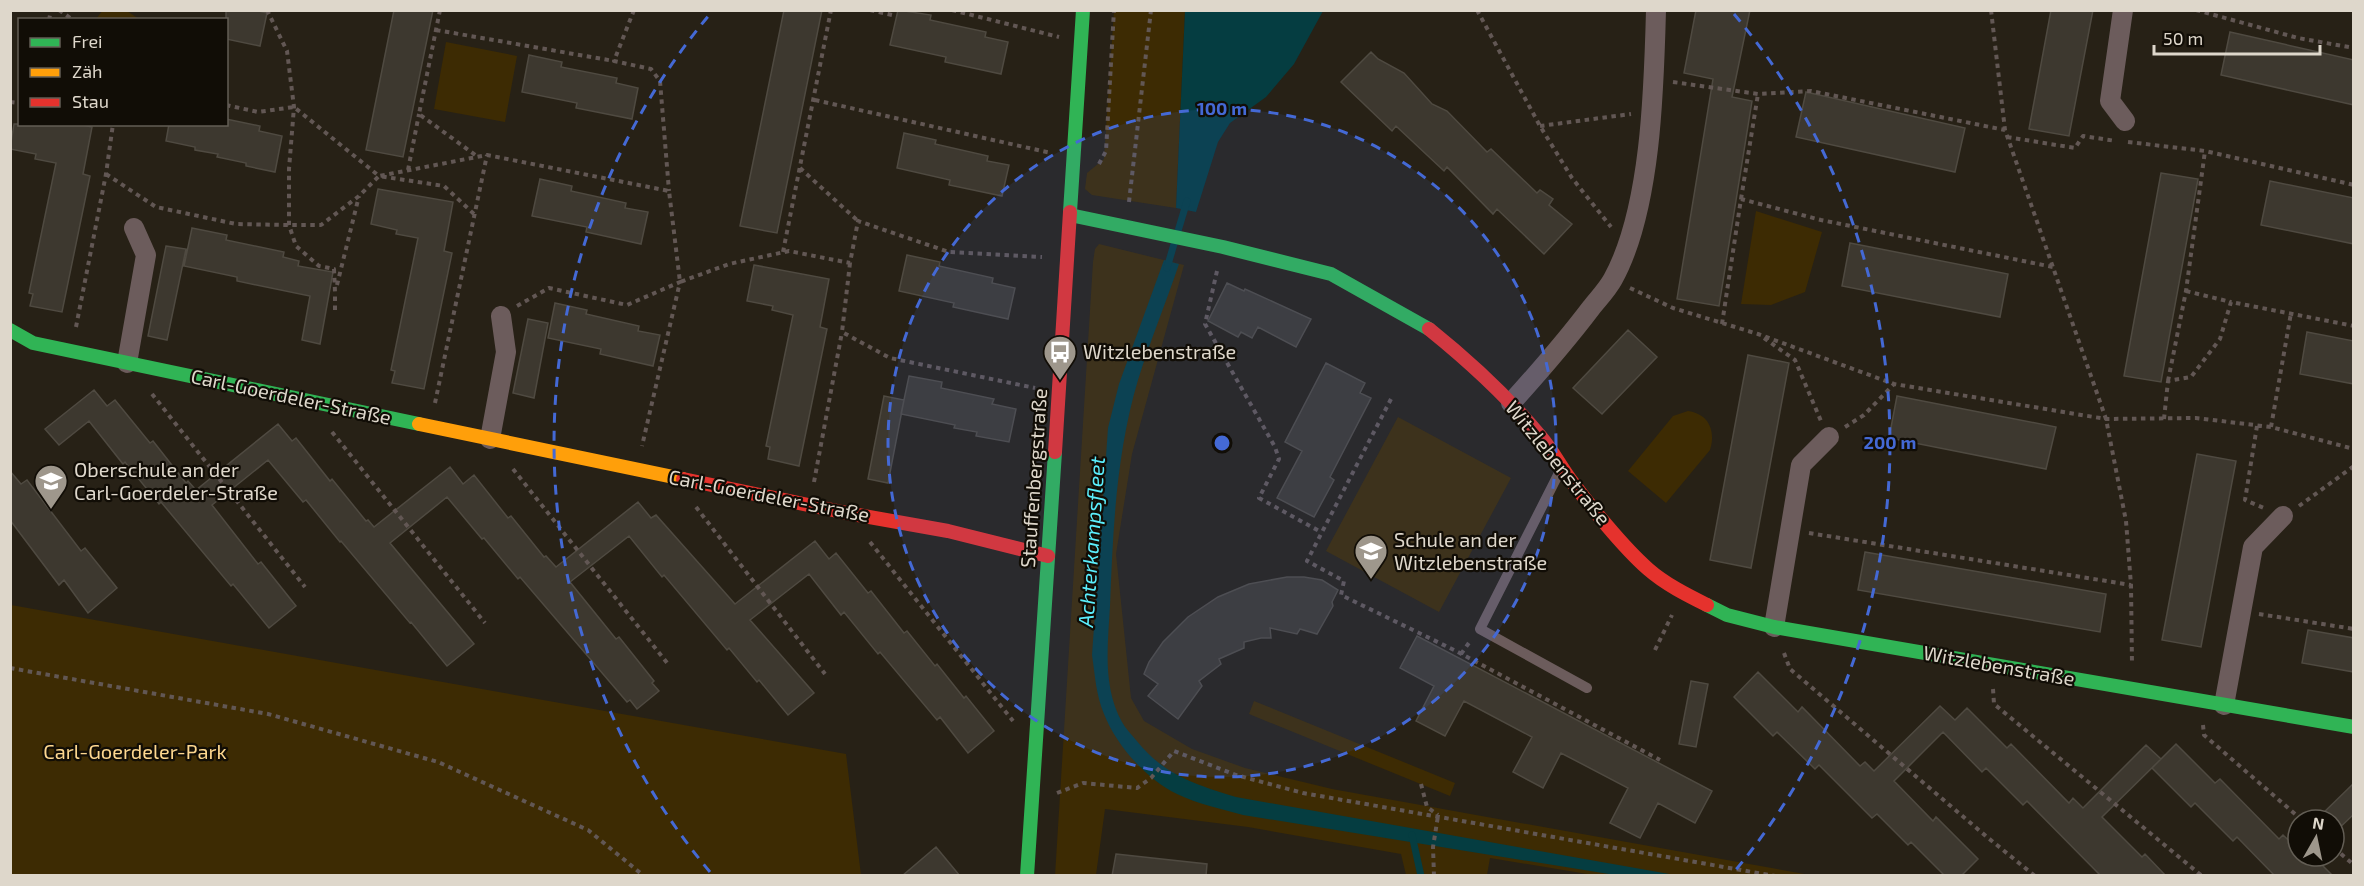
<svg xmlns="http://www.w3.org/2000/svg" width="2364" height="886" viewBox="0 0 2364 886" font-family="'Exo 2',sans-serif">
<rect width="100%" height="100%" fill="#272116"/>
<!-- green -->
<path fill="#3d2b03" d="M103,10L127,11L139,19H96Z
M1114,11H1185L1176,208L1092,195L1085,189L1087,173L1104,159Z
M446,42L517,56L505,122L434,109Z
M1756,211L1822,232L1805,292L1771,305L1741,304Z
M1099,244L1184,265L1132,454L1116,554L1131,698L1144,721L1192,749L1245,768L1332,789L1810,875H1593L1490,858L1487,875H1406L1401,854L1248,827L1105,809L1096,875L1055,876L1093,262L1095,249Z
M1688,411C1709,414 1716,431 1710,450L1666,503L1628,471L1673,416Z
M1398,417L1511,478L1439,612L1326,551Z
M11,605L846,754L861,875H11Z
M1254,701L1455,783L1450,796L1249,714Z"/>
<!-- water -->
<path fill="#053d41" d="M1185,11H1323L1294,64L1266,97L1230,123L1218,142L1196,212L1176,208Z
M1164,260L1179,264C1166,303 1150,341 1138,380C1116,454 1113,530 1110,606C1108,644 1102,686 1122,722C1125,728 1131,734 1136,740C1164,775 1194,784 1236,797L1675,875H1615L1243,815C1221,809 1198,804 1177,794C1147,780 1116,745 1104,714C1096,695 1095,675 1092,655L1108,428L1119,384Z"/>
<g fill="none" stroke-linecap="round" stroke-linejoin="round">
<!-- stream -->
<path stroke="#053d41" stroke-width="7" d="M1178,231L1187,201
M1167,268L1174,244
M1412,835L1421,876"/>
</g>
<!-- building -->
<path fill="#3d382f" stroke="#4f4a41" stroke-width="1.5" d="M226,10H254L267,13L260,46L226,39Z
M394,10H433L403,157L366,150Z
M784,10H822L777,233L740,226Z
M898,10L931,15L930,20L986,32L985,37L1008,42L1001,74L945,62L946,57L890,45Z
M1696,10H1750L1732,97L1752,101L1719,306L1677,299L1713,79L1684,73Z
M2051,10H2093L2069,136L2029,129Z
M2230,32L2354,60V105L2221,75Z
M1371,52L1378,59L1404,73L1432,104L1447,111L1487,152L1491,149L1537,193L1540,190L1553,199L1549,205L1572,224L1544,254L1497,209L1493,214L1447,167L1444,171L1396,126L1392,131L1341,82Z
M529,55L562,62L561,67L617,78L616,83L638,88L632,119L576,108L577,103L522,92Z
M1806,92L1965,128L1955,172L1796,137Z
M226,119L260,126L259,131L282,136L275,172L246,166V163L217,157L218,154L195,150V147L166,141L169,124H226Z
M14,124H78L92,127L83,174L90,176L62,312L30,306L33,294L29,293L56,163L35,159L36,154L10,149Z
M904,133L936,140L935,144L988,156L987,161L1009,165L1002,196L949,185L950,180L897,168Z
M2161,173L2198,179L2161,382L2124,376Z
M540,179L572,186L571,191L626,203L625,208L648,212L641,244L586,232L587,227L532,216Z
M2270,181L2354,198V244L2261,225Z
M378,189L453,202L444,251L452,253L424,389L392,383L395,371L391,370L418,238L396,234L397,230L371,224Z
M192,228L227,235L226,240L284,252L283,257L299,261L298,266L333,272L320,344L302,340L310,296L237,281V277L184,266Z
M1850,243L2008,274L2000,317L1842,286Z
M166,246L186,249L167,340L148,336Z
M907,255L940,262L939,266L993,278L992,283L1015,288L1008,319L953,307L954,303L899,291Z
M754,265L829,279L820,327L827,329L799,466L768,459L770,447L766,446L793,315L772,310L773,306L747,301Z
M1227,283L1244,291L1245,289L1311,319L1296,347L1258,327L1252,338L1241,332L1238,337L1208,321Z
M555,303L587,310L586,314L639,326L638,331L660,335L653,366L600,354L601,349L548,338Z
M528,319L548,323L534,398L513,393Z
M1628,330L1657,357L1602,414L1573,388Z
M2307,332L2354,341V384L2300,374Z
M1748,355L1789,363L1751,568L1710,560Z
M1326,363L1365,383L1360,393L1371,398L1330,477L1334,480L1314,517L1277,498L1302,451L1285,442Z
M909,376L942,382L941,388L994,399L992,404L1016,409L1009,442L976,436L977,432L954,428L955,425L901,414Z
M94,390L107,406L115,400L150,443L153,441L186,483L188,481L196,490L278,424L292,441L296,438L330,481L332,479L366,521L368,520L374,527L450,467L463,484L474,475L508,518L511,516L544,557L546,556L556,567L638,502L651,518L656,515L735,604L815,541L829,559L836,553L868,593L871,591L904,633L907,631L935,666L937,664L964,698L966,696L994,731L968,753L940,717L937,720L880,652L878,654L844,612L841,615L809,574L750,620L814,693L788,715L759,680L757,682L729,648L727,650L664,575L662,577L629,536L570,582L616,639L619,637L654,681L652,683L659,691L637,709L630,700L627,702L520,577L518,579L484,538L482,539L447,497L390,543L474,644L447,666L411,622L410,623L341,541L340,542L306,500L303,502L268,460L212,505L258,564L261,562L296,606L269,628L233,584L231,586L161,502L159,504L125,462L123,464L89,421L59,445L45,429Z
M884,396L904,400L888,483L868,479Z
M1897,396L2056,427L2046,469L1889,438Z
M2197,454L2236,461L2201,647L2162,640Z
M10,471L21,484L27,480L81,551L85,548L117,588L88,613L64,580L59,585L10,520Z
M1865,552L2106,594L2100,632L1858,590Z
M1287,577H1304L1322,580L1338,590L1332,602L1333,606L1317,634L1300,629L1297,634L1270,628L1271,638H1261L1244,642V648L1219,659L1221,664L1199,681L1202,686L1178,719L1148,696L1158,684L1144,674L1149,662L1163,642L1188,617L1218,597L1249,584Z
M2308,630L2354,638V672L2302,663Z
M1417,636L1712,791L1695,823L1658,803L1640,838L1610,823L1628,788L1561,753L1543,788L1513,772L1532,737L1464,701L1445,736L1416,721L1434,686L1400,668Z
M1758,672L1798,712L1802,707L1860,766L1865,762L1874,771L1940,706L1955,720L1967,708L2007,748L2011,744L2069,803L2073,798L2083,808L2146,745L2161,759L2102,817L2142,857L2145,854L2166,876H2101L2027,801L2023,805L1986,768L1982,772L1943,732L1894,781L1933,821L1936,817L1978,859L1961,876H1945L1911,842L1908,845L1877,814L1872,818L1819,765L1815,769L1777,732L1773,736L1734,697Z
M1691,681L1708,684L1696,747L1679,744Z
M2176,744L2215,783L2220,779L2279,839L2283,835L2298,849V856H2313L2333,876H2275L2237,837L2233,841L2195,803L2191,807L2152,768Z
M2354,783V814L2334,833V820H2316Z
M936,847L960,876H902Z
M1116,854L1207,864L1206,876H1112Z"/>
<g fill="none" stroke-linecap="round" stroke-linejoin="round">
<!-- path -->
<path stroke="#625754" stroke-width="4" stroke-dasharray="4.5 4.5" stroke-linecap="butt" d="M59,10L73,20
M267,10L287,51L294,107L289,169V225L296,246L319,266L334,269L335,292
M440,10L419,114L478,157
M634,10L614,61L651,69L660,81L669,191
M870,10L892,15L893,10
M952,10L1059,37
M1477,10L1540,126L1572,178L1611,227
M1991,10L2005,130L2106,419L2126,521L2131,585L2132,664
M2196,10L2298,38L2354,48
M49,20L51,10
M436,30L614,61
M1673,82L1758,94L1811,91L2005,130
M815,100L1051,153
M10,102L20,103
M226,105L258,112L294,107L379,176L487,155L669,191L680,282L729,264L789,251L850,263L858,221L949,252L1042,257
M1540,126L1631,114
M2007,137L2075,148L2083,136L2116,141
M2128,142L2205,151L2354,185
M1099,164L1106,151L1114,10
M800,168L858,221
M408,170L419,114
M106,174L156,207L236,224L289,225H321L359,196L379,176L444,186L474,214
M1741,199L1758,94
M1129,202L1151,10
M783,252L831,10
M850,263L842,332L890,358L1035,388
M1217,271L1205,324L1275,447L1279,459L1259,498L1321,532
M337,285L359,196
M1630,288L1673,308L1758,334L1894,384L2106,419L2196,418L2271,427L2354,449
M2186,291L2231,302
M517,306L549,288L627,305L680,282L642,446
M335,310V292
M1722,324L1741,199L1821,220L2053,267
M76,327L106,174L113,124
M1764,338L1795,360L1821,421
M2168,381L2186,291L2205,151
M152,394L305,587
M1391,399L1307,561L1344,581L1341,595L1454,650L1660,760
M435,403L487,155
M2164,419L2168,381L2191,377L2220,339L2231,302L2354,326
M2257,426L2245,500L2264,508
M1845,427L1864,415L1894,384
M2271,427L2291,313
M332,432L485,623
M513,469L668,664
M814,482L842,332
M2299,506L2354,466
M696,507L825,674
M1809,533L2131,585
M870,542L1013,721
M2259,614L2354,629
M1655,650L1672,615
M1784,653L1790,669L1987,837L2035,876
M1461,654L1471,640
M10,668L268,714L438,762L588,830L644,876
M1993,689L1994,704L2202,876
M2203,725L2204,735L2302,820
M1421,784L1427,807L1438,815
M1057,793L1083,783L1137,788L1151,778L1174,751L1236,775L1303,793L1775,876
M2334,848L2354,865
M1434,876L1433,847L1438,816"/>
<!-- lane -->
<path stroke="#6c5c5c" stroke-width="10" d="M1561,469L1480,629L1587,688"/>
<!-- street -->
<path stroke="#6c5c5c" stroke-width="20" d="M2123,10L2110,101L2125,121
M127,363L146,255L134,228
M1511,403C1539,372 1566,341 1591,308C1598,299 1607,290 1613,279C1651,210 1654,89 1656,10
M490,439L506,352L501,316
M1774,627L1801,465L1829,437
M2224,705L2253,547L2283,516"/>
<!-- fast -->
<path stroke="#30b455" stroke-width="14" d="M1070,212L1083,10
M1070,215L1223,247L1331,274L1429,329
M10,330L33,343L419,424
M1707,605L1727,615L1774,627L2354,727
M1027,876L1055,452"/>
<!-- slow -->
<path stroke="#ff9f0a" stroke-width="14" d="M419,424L683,479"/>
<!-- jam -->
<path stroke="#e5322d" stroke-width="14" d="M1429,329C1470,362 1508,397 1541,437C1552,450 1560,465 1570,479C1590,506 1623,547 1648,569C1665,584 1687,595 1707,605
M1055,452L1070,212
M683,479L847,513L948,531L1048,556"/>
</g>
<!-- distance rings -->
<circle cx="1222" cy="443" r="334" fill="#4469d5" fill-opacity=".12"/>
<g fill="none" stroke="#4469d5" stroke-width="3" stroke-dasharray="10 8">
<circle cx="1222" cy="443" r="334"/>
<path d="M710 872A668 668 0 0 1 710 14M1734 14A668 668 0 0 1 1734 872"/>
</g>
<!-- icons -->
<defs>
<symbol id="bus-pin" viewBox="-11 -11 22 30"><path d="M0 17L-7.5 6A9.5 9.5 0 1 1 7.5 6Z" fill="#9e978c" stroke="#110d06"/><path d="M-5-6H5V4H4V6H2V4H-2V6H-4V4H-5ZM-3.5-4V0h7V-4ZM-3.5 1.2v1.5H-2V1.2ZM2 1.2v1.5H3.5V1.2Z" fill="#fff"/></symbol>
<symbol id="school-pin" viewBox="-11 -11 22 30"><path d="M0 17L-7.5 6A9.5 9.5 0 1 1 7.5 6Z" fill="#9e978c" stroke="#110d06"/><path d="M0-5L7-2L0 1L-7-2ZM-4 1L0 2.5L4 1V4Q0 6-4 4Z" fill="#fff"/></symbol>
</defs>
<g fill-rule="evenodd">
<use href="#bus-pin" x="1041" y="333" width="38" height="52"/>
<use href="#school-pin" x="32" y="462" width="38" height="52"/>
<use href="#school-pin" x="1352" y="532" width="38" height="52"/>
</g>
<g text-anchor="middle" stroke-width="4.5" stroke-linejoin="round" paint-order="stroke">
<!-- poi labels -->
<g font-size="20" fill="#ded7cb" stroke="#110d06" text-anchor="start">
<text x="1083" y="359">Witzlebenstraße</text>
<text x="74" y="477">Oberschule an der<tspan x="74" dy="23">Carl-Goerdeler-Straße</tspan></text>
<text x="1394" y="547">Schule an der<tspan x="1394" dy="23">Witzlebenstraße</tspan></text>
</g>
<!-- street labels -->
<g font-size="20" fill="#ded7cb" stroke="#110d06">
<text transform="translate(291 397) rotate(12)" y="7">Carl-Goerdeler-Straße</text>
<text transform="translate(1558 463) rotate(51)" y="7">Witzlebenstraße</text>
<text transform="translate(1034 478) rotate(-86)" y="7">Stauffenbergstraße</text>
<text transform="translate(769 496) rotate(11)" y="7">Carl-Goerdeler-Straße</text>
<text transform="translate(1999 666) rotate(10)" y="7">Witzlebenstraße</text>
</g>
<!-- park labels -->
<g font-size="20" fill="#fdd78f" stroke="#110d06">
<text x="135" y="759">Carl-Goerdeler-Park</text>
</g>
<!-- water labels -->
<g font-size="21" font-style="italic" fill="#5beefc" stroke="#110d06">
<text transform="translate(1092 542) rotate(-86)" y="7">Achterkampsfleet</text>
</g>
</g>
<circle cx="1222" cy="443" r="9" fill="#4469d5" stroke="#110d06" stroke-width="3"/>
<g font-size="18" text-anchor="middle" font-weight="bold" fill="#4469d5" stroke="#110d06" stroke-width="4.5" stroke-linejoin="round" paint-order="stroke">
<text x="1222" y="115">100 m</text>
<text x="1890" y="449">200 m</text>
</g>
<!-- border -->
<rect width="2364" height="886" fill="none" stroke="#ded7cb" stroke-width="24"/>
<!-- legend -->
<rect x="18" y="18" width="210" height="108" fill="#110d06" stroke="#635e55" stroke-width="1.5"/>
<rect x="30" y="38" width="30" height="9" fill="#30b455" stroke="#635e55" stroke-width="1.5"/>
<text x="72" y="48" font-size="18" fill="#ded7cb">Frei</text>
<rect x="30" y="68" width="30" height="9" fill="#ff9f0a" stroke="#635e55" stroke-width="1.5"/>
<text x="72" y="78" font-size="18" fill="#ded7cb">Zäh</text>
<rect x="30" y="98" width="30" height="9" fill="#e5322d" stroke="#635e55" stroke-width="1.5"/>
<text x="72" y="108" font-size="18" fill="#ded7cb">Stau</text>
<!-- north arrow -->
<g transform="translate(2316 838) rotate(9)"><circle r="28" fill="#110d06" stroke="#635e55" stroke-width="1.5"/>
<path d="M0-4.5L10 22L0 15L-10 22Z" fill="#9e978c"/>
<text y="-9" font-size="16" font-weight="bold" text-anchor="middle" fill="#ded7cb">N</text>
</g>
<!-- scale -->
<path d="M2154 45v9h166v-9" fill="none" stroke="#ded7cb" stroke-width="3"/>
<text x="2163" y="45" font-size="18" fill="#ded7cb" stroke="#110d06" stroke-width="4.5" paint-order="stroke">50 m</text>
</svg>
